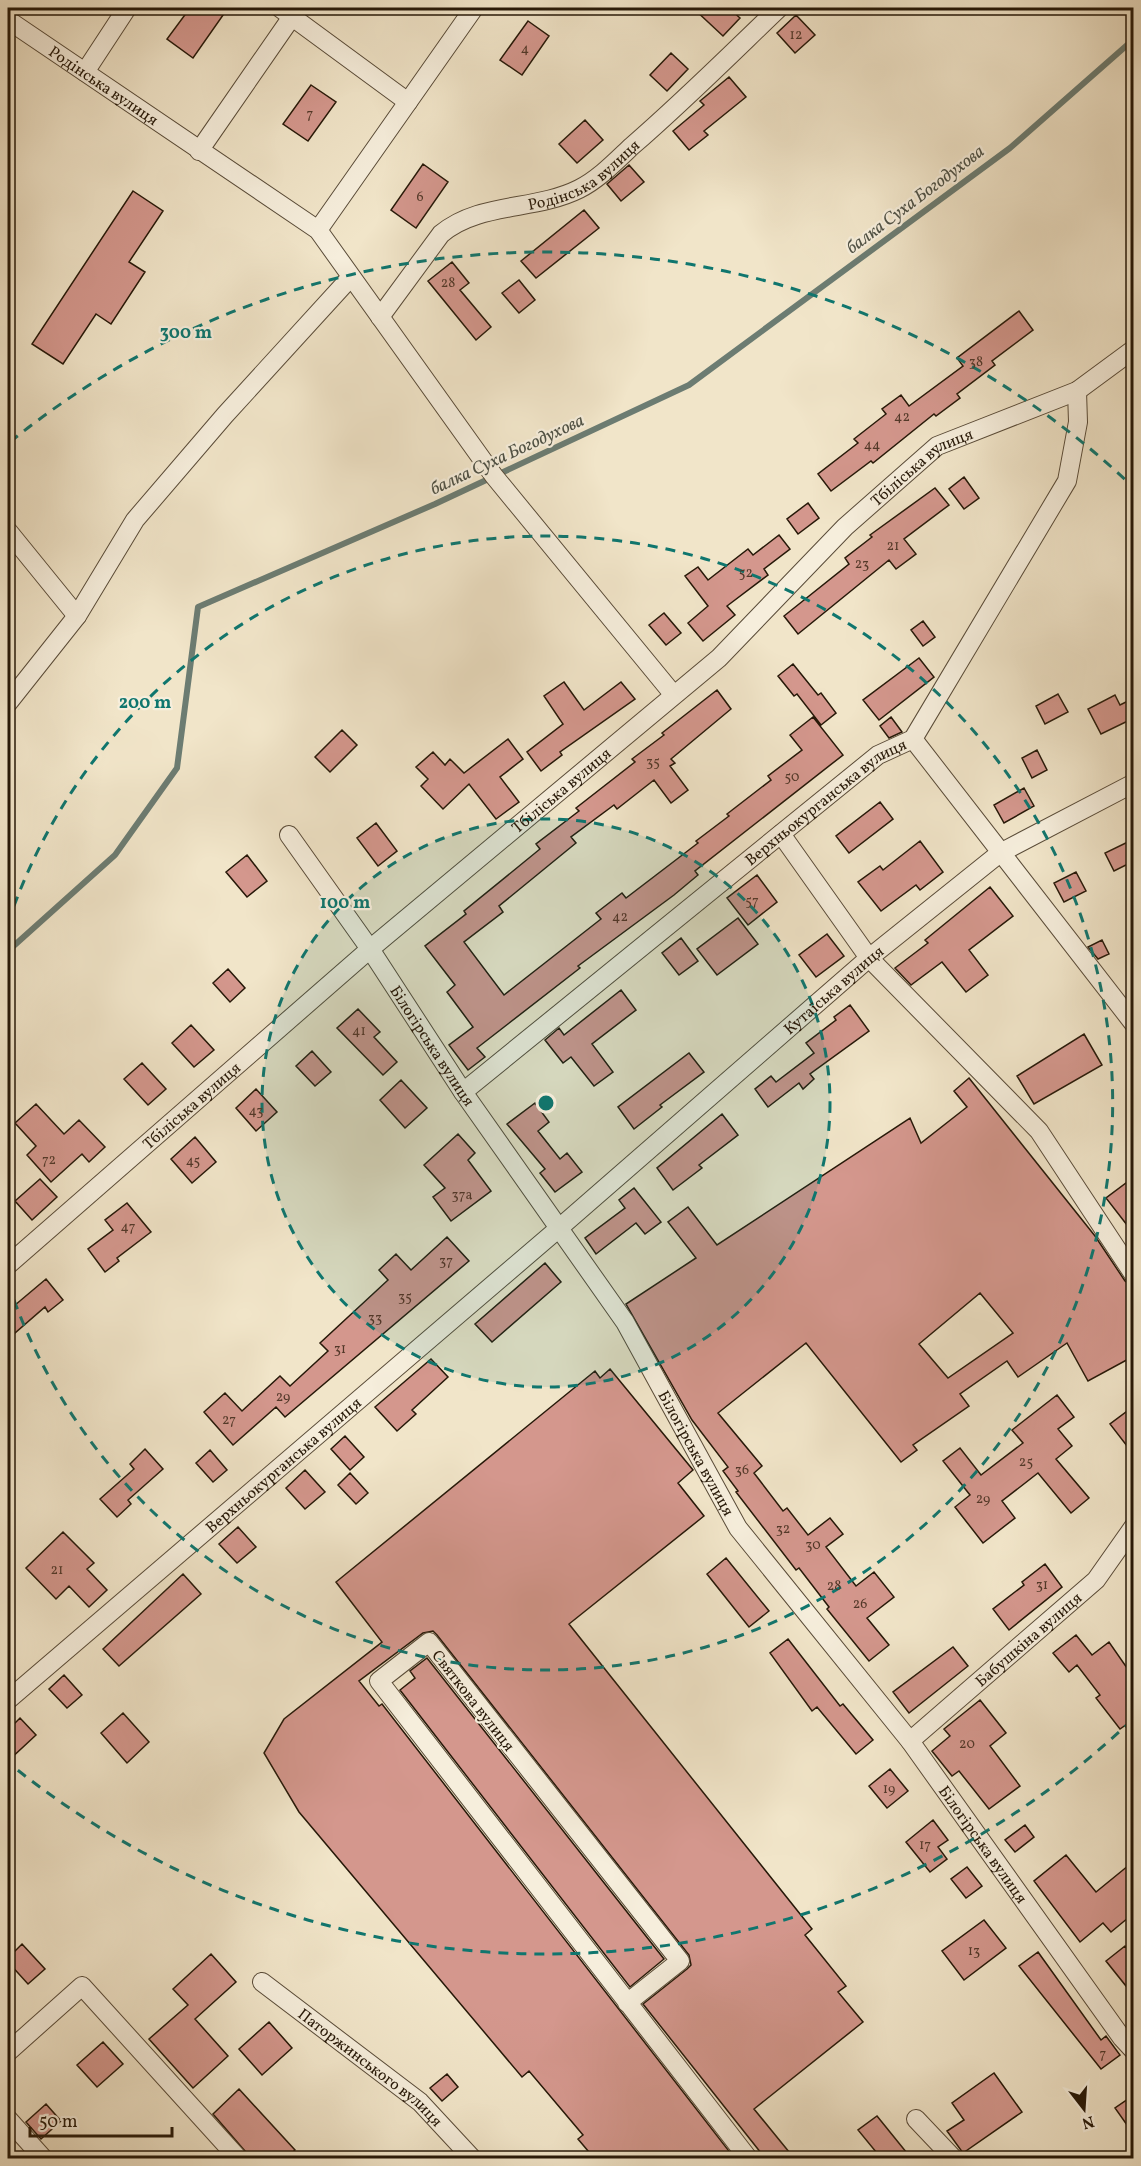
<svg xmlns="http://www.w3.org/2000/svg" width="1141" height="2166" viewBox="0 0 1141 2166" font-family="Vollkorn,serif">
<rect width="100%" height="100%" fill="#f1e5c9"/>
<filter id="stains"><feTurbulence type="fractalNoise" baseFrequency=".00333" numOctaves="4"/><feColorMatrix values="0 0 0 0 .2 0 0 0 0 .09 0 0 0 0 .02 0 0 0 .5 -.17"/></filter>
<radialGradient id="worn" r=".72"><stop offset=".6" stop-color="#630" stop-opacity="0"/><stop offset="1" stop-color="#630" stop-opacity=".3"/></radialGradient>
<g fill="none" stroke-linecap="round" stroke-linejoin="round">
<!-- stream -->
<path stroke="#6c7c72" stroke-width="6" d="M8,951L115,855L177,768L198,607L435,504L689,385L1010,148L1134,39"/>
</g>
<!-- building -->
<path fill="#d4978d" stroke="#261808" stroke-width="1.5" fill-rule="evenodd" d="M190,8H228L193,58L167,39Z
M693,8H729L740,18L723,36Z
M796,15L815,35L795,53L777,33Z
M528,21L549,36L522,75L500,60Z
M671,53L688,69L667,91L650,75Z
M729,77L746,97L704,131L708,135L689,150L673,131L704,105L700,101Z
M311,85L336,102L308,141L283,124Z
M585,120L603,140L577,163L559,144Z
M423,164L448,182L416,228L391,210Z
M629,165L644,182L621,201L607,184Z
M133,191L163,211L129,262L145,272L111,324L96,314L63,364L32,344Z
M584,210L599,228L536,278L521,261Z
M452,262L469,283L460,290L491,327L476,340L428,281Z
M519,280L535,300L519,313L502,293Z
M1019,311L1033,330L992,361L995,365L957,394L960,398L936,416L934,414L873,463L871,461L831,491L818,474L858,443L854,439L886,414L882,409L901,395L909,406L963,366L957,358Z
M964,477L979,498L964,509L949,489Z
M935,488L949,505L904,539L916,554L896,569L889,560L798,634L784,616L849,564L845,558L872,537L870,535Z
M808,503L819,518L798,534L787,519Z
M779,535L790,549L764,569L768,575L727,606L735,615L703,641L688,623L708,606L685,576L698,567L708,580L748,549L753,555Z
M664,613L681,633L666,645L649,625Z
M923,621L935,637L923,646L911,630Z
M919,658L934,677L879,720L863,700Z
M793,664L818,695L821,693L836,713L821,725L797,694L794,696L778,676Z
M564,682L584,710L621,682L635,699L560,752L562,755L541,771L527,752L563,724L544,696Z
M717,690L731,709L671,759L675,763L670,766L688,790L671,803L654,780L617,809L614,805L571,837L576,843L499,906L503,912L464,942L504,995L601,919L596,913L622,893L626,898L698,843L696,841L729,816L727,814L771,780L768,776L802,750L790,735L813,717L843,755L695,871L698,875L674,895L578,966L580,968L477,1048L485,1057L468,1070L449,1045L473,1027L447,992L455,985L425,946L466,914L464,911L540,849L536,844L579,811L576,808L635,762L632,759L664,735L662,733Z
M1058,694L1068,712L1045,724L1036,706Z
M1115,695L1120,705L1134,698V718L1101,734L1088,709Z
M891,717L902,732L889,738L880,726Z
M342,730L357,745L330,772L315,757Z
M508,739L523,759L500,777L519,802L496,819L469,784L443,809L421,786L428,779L416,767L433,752L445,765L450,759L464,773Z
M1037,750L1047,770L1032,778L1022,758Z
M1024,788L1034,806L1004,823L994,805Z
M880,802L893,819L849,853L836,836Z
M376,823L397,851L378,866L357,838Z
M1134,839V861L1114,871L1105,853Z
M920,841L943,872L920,890L916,885L881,911L858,882L880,866L883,870Z
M247,855L267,881L247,897L226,872Z
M1076,872L1086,891L1064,902L1054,883Z
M757,875L777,902L748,925L727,898Z
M990,887L1013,916L969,950L988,975L966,992L942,962L911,985L895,968L928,943L925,940Z
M738,918L758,944L717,975L697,949Z
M827,934L844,956L816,977L799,955Z
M681,938L698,961L679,975L662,953Z
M1102,940L1109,954L1098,959L1088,947Z
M228,969L245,988L230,1002L213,983Z
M621,990L636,1010L592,1044L613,1072L594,1086L571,1057L563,1063L545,1040L559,1028L564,1035Z
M850,1005L869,1031L810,1074L814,1079L803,1089L799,1083L768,1107L755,1089L771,1076L776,1082L814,1053L806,1043L836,1020L834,1017Z
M358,1009L380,1032L374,1037L397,1062L383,1075L337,1028Z
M191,1025L214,1050L194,1067L172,1043Z
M1084,1034L1102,1065L1034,1104L1017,1076Z
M312,1051L331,1072L315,1086L296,1066Z
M689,1053L704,1072L660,1105L662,1107L634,1129L618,1107Z
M142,1063L166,1089L148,1105L124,1079Z
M969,1078L1095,1236L1125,1281L1134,1288V1356L1088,1381L1067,1343L1018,1377L1007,1361L960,1394L969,1406L913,1445L917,1450L901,1462L806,1343L718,1413L762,1466L754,1473L783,1511L787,1508L808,1535L830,1518L843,1534L826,1547L856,1586L874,1572L894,1597L867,1618L889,1645L869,1661L827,1609L829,1607L799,1568L796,1570L736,1492L738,1491L723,1471L728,1467L692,1420L626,1304L696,1258L668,1222L688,1207L717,1245L910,1118L921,1143L967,1107L954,1091ZM980,1293L1013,1333L948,1378L919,1344Z
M401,1080L427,1108L405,1128L380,1100Z
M256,1089L277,1112L256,1131L236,1108Z
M535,1103L549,1122L538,1131L560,1159L567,1153L582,1172L555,1192L540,1173L545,1169L507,1124Z
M36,1104L64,1134L79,1120L105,1147L89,1162L82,1154L51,1182L27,1155L36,1146L15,1123Z
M722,1114L738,1135L699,1165L702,1168L673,1190L657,1168Z
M458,1134L475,1153L468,1160L491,1191L451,1221L433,1197L445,1188L424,1165Z
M195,1137L216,1162L192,1183L171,1159Z
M1134,1177V1234L1106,1198Z
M40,1179L57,1197L32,1220L15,1201Z
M634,1188L661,1222L645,1234L636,1223L596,1254L585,1238L625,1208L619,1200Z
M127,1203L151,1232L117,1258L119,1261L105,1272L88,1249L113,1230L105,1220Z
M447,1237L469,1261L285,1417L276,1407L233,1445L204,1412L225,1393L242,1411L280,1376L290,1386L328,1351L320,1343L388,1280L379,1270L396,1254L411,1270Z
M545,1263L561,1282L492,1342L475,1324Z
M46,1279L63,1300L48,1312L45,1307L8,1339V1311Z
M431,1359L448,1377L412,1410L416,1414L397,1431L375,1407Z
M610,1369L693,1470L678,1483L704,1516L569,1624L812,1929L805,1935L846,1986L838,1992L863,2022L754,2109L794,2158H765L643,2004L687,1969L691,1965L689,1955L437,1635L433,1631L423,1633L359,1681L379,1706L382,1704L732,2155L728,2158H594L578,2139L583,2135L529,2071L522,2077L299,1812L264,1753L284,1719L382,1642L336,1582L595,1371L600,1378Z
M1057,1395L1074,1417L1058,1429L1072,1446L1056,1459L1089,1498L1071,1513L1038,1473L1002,1501L1015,1518L983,1543L955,1507L970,1495L943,1461L960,1448L981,1475L1023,1443L1012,1430Z
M1134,1406V1455L1110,1424Z
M345,1436L364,1457L350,1470L331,1449Z
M145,1449L163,1469L128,1500L131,1504L117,1517L100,1499L134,1469L130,1464Z
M210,1450L227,1470L213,1482L196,1463Z
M305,1470L325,1492L305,1509L286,1488Z
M350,1473L368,1493L356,1504L338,1485Z
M238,1527L256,1547L237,1563L219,1544Z
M63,1532L94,1563L87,1569L107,1590L89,1607L69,1586L56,1599L26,1568Z
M726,1558L769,1611L749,1627L707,1574Z
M1045,1564L1062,1587L1009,1630L993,1609L1024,1585L1022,1582Z
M183,1574L201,1594L119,1666L103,1649Z
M1076,1635L1092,1655L1109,1642L1134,1678V1719L1120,1729L1096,1698L1100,1695L1077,1665L1069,1672L1053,1653Z
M788,1639L840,1706L843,1704L873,1740L856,1754L817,1707L812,1711L770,1653Z
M953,1647L968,1666L909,1713L893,1692Z
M427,1658L664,1959L630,1987L400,1690L415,1678L410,1671Z
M64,1675L82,1695L67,1708L49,1689Z
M980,1700L1006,1733L990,1746L1020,1786L989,1809L959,1771L952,1776L932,1751L950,1736L944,1729Z
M123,1713L149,1742L127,1763L101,1733Z
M20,1718L36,1735L8,1761V1730Z
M890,1769L908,1791L887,1808L869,1786Z
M933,1820L948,1840L938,1847L947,1859L930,1872L906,1842Z
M1025,1825L1034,1837L1015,1852L1005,1840Z
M1066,1855L1096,1892L1134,1861V1913L1111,1932L1103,1923L1080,1942L1034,1881Z
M967,1867L982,1886L966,1898L951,1879Z
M984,1920L1006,1948L964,1980L942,1951Z
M22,1944L45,1969L28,1984L8,1962V1958Z
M1125,1946L1134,1958V1996L1106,1961Z
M1038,1952L1101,2040L1106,2036L1120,2055L1101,2069L1019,1966Z
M211,1954L236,1982L195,2019L228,2056L193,2088L149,2039L188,2005L173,1989Z
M269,2022L292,2048L262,2075L239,2049Z
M103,2042L123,2064L97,2087L77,2065Z
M994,2073L1022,2112L963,2153L947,2131L964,2120L952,2103Z
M447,2074L458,2087L442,2101L430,2088Z
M239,2089L295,2150L286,2158H251L213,2114Z
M1134,2095V2135L1115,2108Z
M46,2104L61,2121L41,2139L26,2122Z
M877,2116L911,2158H881L858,2130Z"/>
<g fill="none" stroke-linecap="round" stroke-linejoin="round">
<defs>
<g id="minor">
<path d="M280,8L408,102"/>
<path id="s1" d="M8,20L318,230L494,476L673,694"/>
<path d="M85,72L127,8"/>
<path d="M199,151L298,8"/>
<path d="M318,230L474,8"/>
<path id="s2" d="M380,317L441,234C479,202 535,211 579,189C599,179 616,161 632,146C683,102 731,54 779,8"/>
<path d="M8,531L77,616"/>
<path d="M8,703L77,616L135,520L225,415L350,278"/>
<path d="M913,739L1134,1024"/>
<path d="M781,834L869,958L1039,1131L1134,1275"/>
<path id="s3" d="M289,835L370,949L463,1092L625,1322L738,1528L910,1741L1122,2038L1134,2051"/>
<path id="s4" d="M463,1092L878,755L913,739L1067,481L1078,422L1077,391"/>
<path id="s5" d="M8,1265L370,949L719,658L845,527L937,446L1077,391L1134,349"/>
<path id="s6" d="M8,1700L558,1229L869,958L1000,853L1134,783"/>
<path id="s7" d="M910,1741L1096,1580L1134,1526"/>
<path id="s8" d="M262,1982L420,2102L472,2158"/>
<path d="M627,2003L680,1961L429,1642L379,1681L748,2158"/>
<path d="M8,2052L82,1986L238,2158"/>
<path d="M8,2119L43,2158"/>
<path d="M916,2119L953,2158"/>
</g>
</defs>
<!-- minor casing -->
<use href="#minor" stroke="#594b38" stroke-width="20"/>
<!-- minor -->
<use href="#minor" stroke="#f6eedc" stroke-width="18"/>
</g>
<!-- distance rings -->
<circle cx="546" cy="1103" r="284" fill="#0f766e" fill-opacity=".12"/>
<g fill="none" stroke="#0f766e" stroke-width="3" stroke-dasharray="10 8">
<circle cx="546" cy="1103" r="284"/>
<path d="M8 923A567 567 0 1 1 8 1283"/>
<path d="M1132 1720A851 851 0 0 1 10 1764M10 442A851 851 0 0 1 1132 486"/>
</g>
<g text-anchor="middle" stroke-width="4.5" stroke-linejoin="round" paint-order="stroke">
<!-- number labels -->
<g font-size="14" fill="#523829">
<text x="796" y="39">12</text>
<text x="525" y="53">4</text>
<text x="310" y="118">7</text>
<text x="420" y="201">6</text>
<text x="448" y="287">28</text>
<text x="976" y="366">38</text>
<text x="902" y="421">42</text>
<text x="872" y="449">44</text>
<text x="893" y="550">21</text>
<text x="862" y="568">23</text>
<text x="746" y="577">52</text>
<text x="653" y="766">35</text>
<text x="792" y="781">50</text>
<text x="752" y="905">57</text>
<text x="620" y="921">42</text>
<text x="359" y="1035">41</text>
<text x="256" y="1115">43</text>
<text x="49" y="1164">72</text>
<text x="193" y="1165">45</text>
<text x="462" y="1199">37а</text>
<text x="128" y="1231">47</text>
<text x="446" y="1265">37</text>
<text x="405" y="1301">35</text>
<text x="375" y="1322">33</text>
<text x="340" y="1353">31</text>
<text x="283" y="1401">29</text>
<text x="229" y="1424">27</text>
<text x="1026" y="1466">25</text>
<text x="742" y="1474">36</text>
<text x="983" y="1503">29</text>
<text x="783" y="1533">32</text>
<text x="813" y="1549">30</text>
<text x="57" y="1574">21</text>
<text x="1042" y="1589">31</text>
<text x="834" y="1590">28</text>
<text x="860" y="1608">26</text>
<text x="967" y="1748">20</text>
<text x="889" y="1793">19</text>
<text x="925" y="1849">17</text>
<text x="974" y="1955">13</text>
<text x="1103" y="2058">7</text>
</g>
<!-- street labels -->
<g font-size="16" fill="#261808" stroke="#f6eedc">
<text dy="6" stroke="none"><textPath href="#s1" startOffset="116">Родінська вулиця</textPath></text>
<text dy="6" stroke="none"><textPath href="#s2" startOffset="260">Родінська вулиця</textPath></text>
<text dy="6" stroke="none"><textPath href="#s5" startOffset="1215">Тбіліська вулиця</textPath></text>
<text dy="6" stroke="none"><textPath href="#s5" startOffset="729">Тбіліська вулиця</textPath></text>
<text dy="6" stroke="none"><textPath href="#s4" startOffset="465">Верхньокурганська вулиця</textPath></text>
<text dy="6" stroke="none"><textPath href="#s6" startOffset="1089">Кутаїська вулиця</textPath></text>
<text dy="6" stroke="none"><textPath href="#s3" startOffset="255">Білогірська вулиця</textPath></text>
<text dy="6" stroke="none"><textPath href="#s5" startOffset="243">Тбіліська вулиця</textPath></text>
<text dy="6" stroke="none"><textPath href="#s3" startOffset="741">Білогірська вулиця</textPath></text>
<text dy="6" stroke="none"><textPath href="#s6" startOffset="362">Верхньокурганська вулиця</textPath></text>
<text dy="6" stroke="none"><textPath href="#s7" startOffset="156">Бабушкіна вулиця</textPath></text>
<text transform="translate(474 1700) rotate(52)" y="6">Святкова вулиця</text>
<text dy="6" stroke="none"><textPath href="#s3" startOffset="1227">Білогірська вулиця</textPath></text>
<text dy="6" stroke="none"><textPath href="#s8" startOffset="138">Паторжинського вулиця</textPath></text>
</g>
<!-- water labels -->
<g font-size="18" font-style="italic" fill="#4f5246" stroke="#f6eedc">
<text transform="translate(915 199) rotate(-37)" y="6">балка Суха Богодухова</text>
<text transform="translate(507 454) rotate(-25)" y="6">балка Суха Богодухова</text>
</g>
</g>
<circle cx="546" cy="1103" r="9" fill="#0f766e" stroke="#f6eedc" stroke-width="3"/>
<g font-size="18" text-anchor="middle" font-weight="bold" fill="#0f766e" stroke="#f6eedc" stroke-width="4.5" stroke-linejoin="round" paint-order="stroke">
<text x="186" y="338">300 m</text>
<text x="145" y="708">200 m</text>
<text x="345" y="908">100 m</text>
</g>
<!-- margin -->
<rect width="1141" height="2166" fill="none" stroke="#f1e5c9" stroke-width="30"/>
<rect x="9" y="9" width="1123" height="2148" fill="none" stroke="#261808" stroke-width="3"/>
<rect x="15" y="15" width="1111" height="2136" fill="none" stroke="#261808" stroke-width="1.5"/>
<!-- north arrow -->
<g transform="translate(1084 2109) rotate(163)" stroke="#f6eedc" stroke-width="4.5" paint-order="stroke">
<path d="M0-4.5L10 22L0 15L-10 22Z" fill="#261808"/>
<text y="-9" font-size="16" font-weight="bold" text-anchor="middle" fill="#261808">N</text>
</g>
<!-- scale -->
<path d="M30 2127v9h142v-9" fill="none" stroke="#261808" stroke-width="3"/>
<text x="39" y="2127" font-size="18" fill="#261808" stroke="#f6eedc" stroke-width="4.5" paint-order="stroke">50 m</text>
<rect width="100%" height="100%" filter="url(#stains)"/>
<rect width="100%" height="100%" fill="url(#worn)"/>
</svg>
